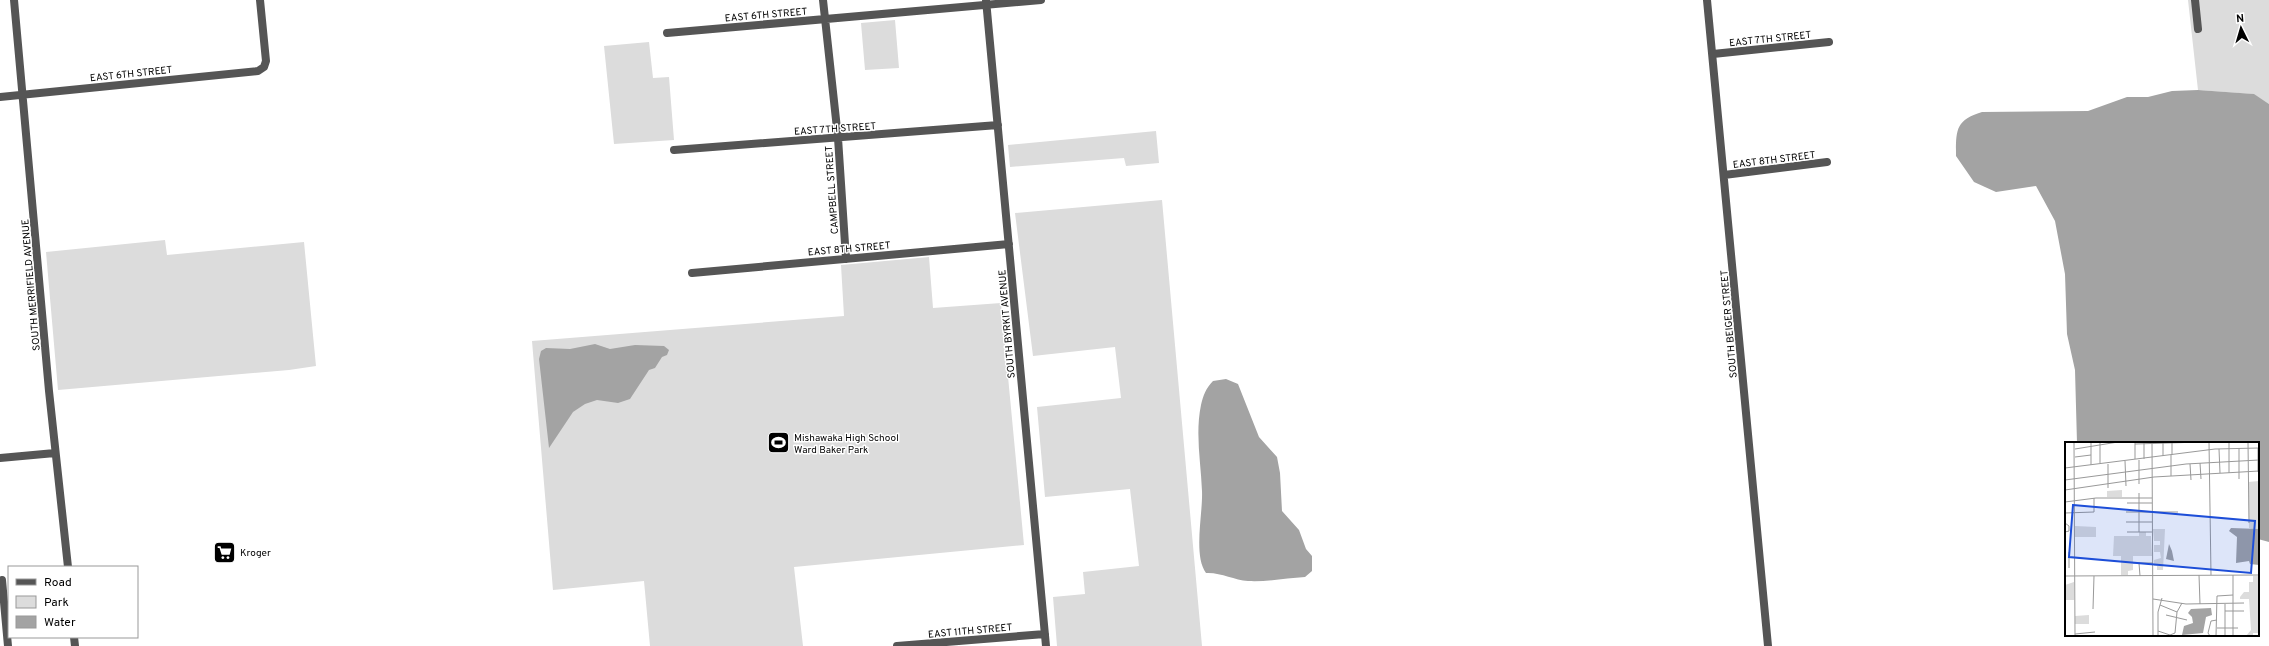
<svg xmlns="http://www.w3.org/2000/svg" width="2269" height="646" viewBox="0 0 2269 646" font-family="Overpass,sans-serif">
<rect width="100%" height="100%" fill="#fff"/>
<!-- green -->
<path fill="#dcdcdc" d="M2188,0H2269V104L2253,94L2198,90Z
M895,20L899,68L865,70L861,23Z
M649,42L653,78L669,77L674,140L614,144L604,46Z
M1156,131L1159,163L1126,166L1124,158L1010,167L1008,145Z
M1162,200L1202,646H1057L1053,597L1085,594L1083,572L1139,566L1130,489L1045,497L1037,407L1121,398L1115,347L1033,356L1015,213Z
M165,240L167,255L304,242L316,366L289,370L58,390L46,252Z
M929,257L933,308L1001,303L1024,545L794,567L803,646H650L644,581L553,590L532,341L844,316L841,265Z"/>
<!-- water -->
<path fill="#a3a3a3" d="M2198,90L2254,94L2269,104V542L2258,539V443H2077L2075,370L2067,334L2065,274L2055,221L2036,186L1996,192L1974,182L1956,156C1956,131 1955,120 1982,112L2088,111L2127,97H2148L2172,91Z
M595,344L610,349L635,345L664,346L669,350L667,355L662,357L655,368L649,370L630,399L618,403L597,400L585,404L573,412L549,448L539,359L541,351L546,348L570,349Z
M1226,379L1238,384L1259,437L1277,457L1280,473L1282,511L1299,530L1306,549L1312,556V571L1305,577C1286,578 1267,582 1248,581C1234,580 1220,572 1206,573C1193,555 1203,514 1202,491C1201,463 1195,434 1201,405C1203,396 1206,388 1213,381Z"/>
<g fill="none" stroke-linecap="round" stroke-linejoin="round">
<!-- minor -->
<path stroke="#555" stroke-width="8" d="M14,0L49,391L68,567
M823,0L838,138L846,259
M986,0L1046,646
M1707,0L1768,646
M2195,0L2198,29
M667,33L1041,0
M1713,54L1829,42
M0,97L258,71L264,67L266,61L260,0
M674,150L998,125
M1724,175L1827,162
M692,273L1009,244
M0,458L55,453
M2,580L8,646
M74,637L75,646
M897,646L1045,634"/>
</g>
<!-- icons -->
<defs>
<symbol id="stadium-square" viewBox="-11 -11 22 22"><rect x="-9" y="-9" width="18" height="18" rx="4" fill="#000" stroke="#fff"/><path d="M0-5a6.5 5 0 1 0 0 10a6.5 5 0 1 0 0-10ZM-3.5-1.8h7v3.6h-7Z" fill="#fff"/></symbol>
<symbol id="supermarket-square" viewBox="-11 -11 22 22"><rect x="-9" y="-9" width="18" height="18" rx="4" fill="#000" stroke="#fff"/><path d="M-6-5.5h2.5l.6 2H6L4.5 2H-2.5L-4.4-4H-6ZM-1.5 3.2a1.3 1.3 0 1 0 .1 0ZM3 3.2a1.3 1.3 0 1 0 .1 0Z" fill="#fff"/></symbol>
</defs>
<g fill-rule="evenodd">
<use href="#stadium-square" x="766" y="430" width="25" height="25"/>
<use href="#supermarket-square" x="212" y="540" width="25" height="25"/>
</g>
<g text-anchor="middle" stroke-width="3" stroke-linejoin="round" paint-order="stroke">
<!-- street labels -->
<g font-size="10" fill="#000" stroke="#fff">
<text transform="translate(766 14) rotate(-5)" y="4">EAST 6TH STREET</text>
<text transform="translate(1770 38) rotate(-6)" y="4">EAST 7TH STREET</text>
<text transform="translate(131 73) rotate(-6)" y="4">EAST 6TH STREET</text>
<text transform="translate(835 128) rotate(-4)" y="4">EAST 7TH STREET</text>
<text transform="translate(1774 159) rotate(-7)" y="4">EAST 8TH STREET</text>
<text transform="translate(831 190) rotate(-94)" y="4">CAMPBELL STREET</text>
<text transform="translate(849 248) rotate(-5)" y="4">EAST 8TH STREET</text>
<text transform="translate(30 285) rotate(-95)" y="4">SOUTH MERRIFIELD AVENUE</text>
<text transform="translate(1006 324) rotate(-95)" y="4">SOUTH BYRKIT AVENUE</text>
<text transform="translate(1728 324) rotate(-95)" y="4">SOUTH BEIGER STREET</text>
<text transform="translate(970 630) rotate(-5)" y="4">EAST 11TH STREET</text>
</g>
<!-- poi labels -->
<g font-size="10" fill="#000" stroke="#fff" text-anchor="start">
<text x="794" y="441">Mishawaka High School<tspan x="794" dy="12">Ward Baker Park</tspan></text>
<text x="240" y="556">Kroger</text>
</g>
</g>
<!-- overview -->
<g transform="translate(2065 442)">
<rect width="194" height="194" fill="#fff"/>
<path d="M194,39V87L191,88L184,86L183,40ZM57,48V55H42V49ZM10,84L31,85V95H10ZM88,87H100L98,128H92V124H89V118L96,116L95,110H89V103H95V99H89ZM74,90H81V94H86L87,114H68V128L63,129V133H56V114H48L49,94H74ZM188,134H194V191H188V194H193H181L186,188L184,157H175V155L179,150H184V140H188ZM9,140V158H0V143ZM24,173V182H10V174Z" fill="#dcdcdc"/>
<path d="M166,86L194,87V123L185,122L184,119L171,121L172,95L164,89ZM104,102L107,109L109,119L101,117ZM126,167L146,166L147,173L141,175L138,191L117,193L119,184L128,181L127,175L123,171Z" fill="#a3a3a3"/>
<path fill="none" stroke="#999" stroke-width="1" d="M9,0L10,194M26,0V23M35,0V21M70,0V17M79,0V17M87,0L88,194M107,0V13M144,0L146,133M164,0V31M183,0L184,81M98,1V14M70,2L136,0M174,6V37M193,6V30M10,7L53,0M154,7L155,31M106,13V34M10,15L26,13M74,18V42M60,19L61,44M135,21L136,37M43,22V46M125,22L126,38M0,26L150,7L194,6M0,38L121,22L194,18M0,48L89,35L194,29M74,51V90M0,60L31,56H87M62,61H87M61,70H113M0,71L29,70V56M61,80H87M0,81L4,84V89L0,90M62,90H87M4,110V126M68,121H88M74,121L75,134M134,133L135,162M0,134L194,133M88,157L121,162L179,161M160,162V194M95,163L112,170M28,167L29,134M160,169H179M101,173L122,178M152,186H173M93,189L105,193L110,191L112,170L117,161M10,192L30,190M93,194V170L97,156M145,194L143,191L146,179L152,178M151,194L152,154L168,153M168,194V133"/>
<path fill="#1d4ed8" fill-opacity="0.15" stroke="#1d4ed8" stroke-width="2" d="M8,63L190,79L186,131L4,115Z"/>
<rect width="194" height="194" fill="none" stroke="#000" stroke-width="2"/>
</g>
<!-- legend -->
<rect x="8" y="566" width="130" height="72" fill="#ffffff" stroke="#999999"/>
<rect x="16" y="579" width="20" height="6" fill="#555555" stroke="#999999"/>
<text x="44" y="586" font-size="12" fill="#000000">Road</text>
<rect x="16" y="596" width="20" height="12" fill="#dcdcdc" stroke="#999999"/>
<text x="44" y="606" font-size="12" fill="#000000">Park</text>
<rect x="16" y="616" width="20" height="12" fill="#a3a3a3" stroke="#999999"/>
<text x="44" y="626" font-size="12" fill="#000000">Water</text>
<!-- north arrow -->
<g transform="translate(2241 28) rotate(355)" stroke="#ffffff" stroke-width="3" paint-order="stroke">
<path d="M0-3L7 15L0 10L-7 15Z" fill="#000000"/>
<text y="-6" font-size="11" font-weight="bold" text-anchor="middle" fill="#000000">N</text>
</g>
</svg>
